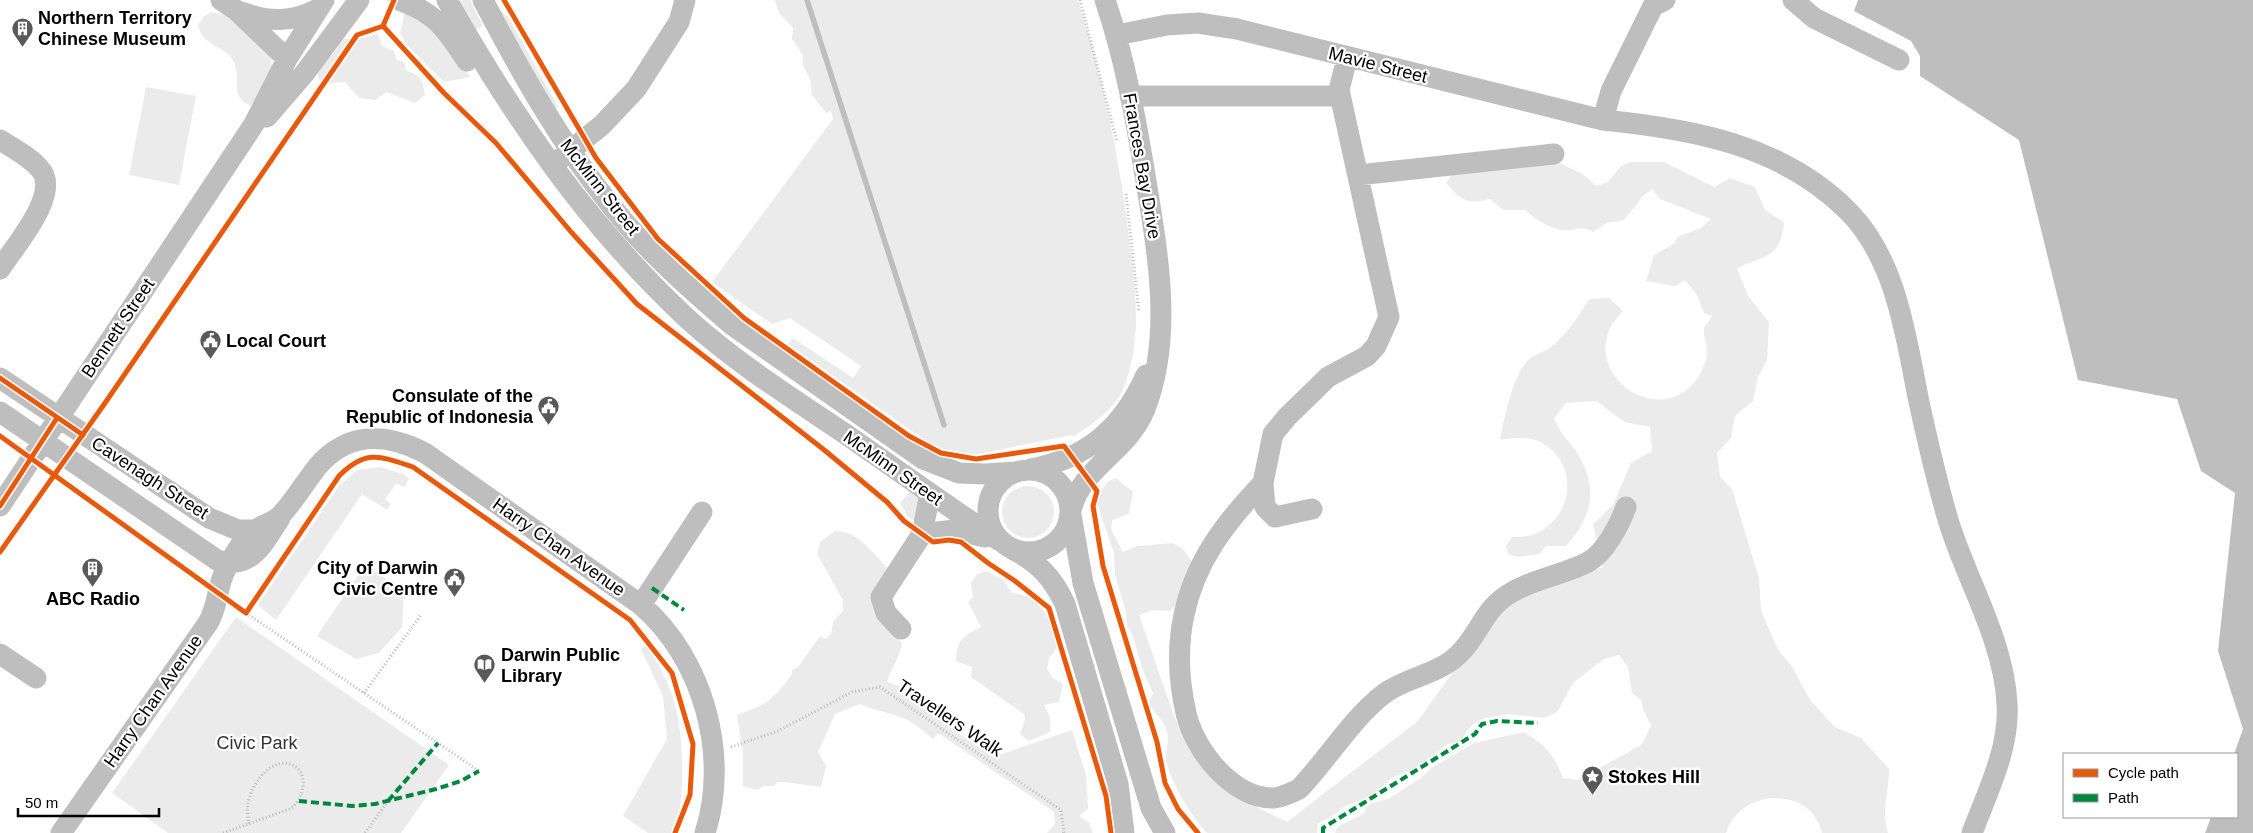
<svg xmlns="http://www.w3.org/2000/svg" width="2253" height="833" viewBox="0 0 2253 833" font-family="Helvetica,sans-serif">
<rect width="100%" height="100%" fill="#fff"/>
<!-- green -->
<path fill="#ebebeb" d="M463,0H470L483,26L476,30L460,2Z
M775,0H1078C1103,77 1119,157 1129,237C1135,287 1143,338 1124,387C1115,410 1092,424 1073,437L1072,435L973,455L943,449L926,441L788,344L793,338L853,378L861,366L790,318L772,324L712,282L833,119L831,111L826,113L812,95L810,79L803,65V55L792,39L793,28L779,13Z
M496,7L509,18L558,107L554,110Z
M405,10L424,18L457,55L470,77L444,82L406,44L400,33Z
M211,12L237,17L271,51C269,59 273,64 272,71C271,83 257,97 250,106C227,94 243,78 233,60C224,45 203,47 198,25L204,16Z
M378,34L382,46L394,51L397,60L404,62L407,71C421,75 423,82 425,95L415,103L387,92L375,100L359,98L345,82L329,83L319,80L317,68L334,53L342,39L363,38Z
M146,87L196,96L179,185L129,175Z
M1554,160L1584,175L1596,186L1608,182L1621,166L1631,162H1664L1714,187L1730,178L1755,187L1765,210L1784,222C1781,258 1766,255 1737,268L1748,296L1769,322L1767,360L1758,377L1753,401L1735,416L1731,438L1717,453L1720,477L1732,489L1759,578L1761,610L1778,650L1791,665L1810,700L1835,727L1861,738L1889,769C1889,791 1881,813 1888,833H1822C1812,786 1741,787 1726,833H1335L1337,827L1363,814L1369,804L1388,799L1421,778L1433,767L1474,743L1524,732C1545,745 1554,754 1563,778L1577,780L1627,753L1642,744L1651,726L1642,706V701L1632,693L1628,667L1619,655L1604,659L1573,683L1557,712L1544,718L1509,714L1485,718L1472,725L1459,742L1448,744L1414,769L1392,778L1371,796L1343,807L1337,813L1318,824L1317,833H1207C1191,816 1170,782 1166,759C1165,751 1169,743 1168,736C1166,722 1155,714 1148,703L1153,693L1142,668L1133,636L1127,626L1126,612L1115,575L1114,553L1096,500L1107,482L1116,478L1133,492L1129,514L1112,520L1111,529L1123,552L1137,546L1173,543L1183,549L1193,563L1187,595L1170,611L1153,610L1139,615L1174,716L1189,748L1249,803L1287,822L1418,721L1504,600L1575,571L1603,568L1593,524L1613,505L1631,463L1652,451L1650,427L1624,422L1597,401L1566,403L1554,418C1560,433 1564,435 1573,447C1599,483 1595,514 1566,546H1546L1539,554L1518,557L1508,554L1506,546L1512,537C1519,537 1528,537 1535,534C1575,517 1580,460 1538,441C1526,436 1513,438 1500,440C1504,418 1513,376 1528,360C1534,354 1545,352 1551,347C1567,334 1579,316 1589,299L1609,298L1623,311C1619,316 1614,321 1611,326C1586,375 1652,424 1691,386C1700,377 1708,361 1707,348C1706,342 1703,335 1704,329C1705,325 1710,320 1712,316L1704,313L1697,295L1685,280L1675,286L1646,281L1654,255L1675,243L1677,237L1701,228L1711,219L1660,199L1652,189L1643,196L1624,220L1607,223L1593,232C1583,227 1581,228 1571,230C1554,232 1536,220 1525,210H1503L1490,199C1466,205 1461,200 1446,183L1456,169Z
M380,467L403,474L409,478L405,487L396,484L385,499L391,504L387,510L362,494L276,620L258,605L339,486L357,470Z
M1002 512a26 26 0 1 1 52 0a26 26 0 1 1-52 0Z
M910,491L924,501L919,525L907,515L900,503Z
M835,531C860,531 873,555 890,570V630L902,643C900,658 891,668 887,682L902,687L928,712L993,757L1072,730L1086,775L1088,809L1079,816L1089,823L1093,833H1047L1055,824L1054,812L938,733L933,739C923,731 913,721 900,717C887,712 873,710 859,704L835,714L818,752L826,766L821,787L784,782H777L774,786H764L757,790L743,786V752L737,715C767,705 774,699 792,674V670L798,667L820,636L825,639L831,634L833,622L843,611V600L817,554L821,541Z
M365,565L404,591L402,627L379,653L356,659L317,636Z
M987,571L1003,580L1012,593C1034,595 1046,610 1053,630C1058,642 1059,649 1049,658L1047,669L1053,678L1063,684L1059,702L1044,705L1050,717V732L1029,741L1020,734L1025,719L1024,714L971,677L972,667L956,661C956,641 964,635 981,627L968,602L973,597L971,583L977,574Z
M236,617L449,765L401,833H168L112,793Z
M647,643C655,660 666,678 672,695C685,733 685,795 675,833H648L623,816L667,739L663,696L641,649Z"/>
<!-- water -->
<path fill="#bebebe" d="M1858,0H2253V833H2205L2211,817H2237V754H2234L2243,729L2218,651L2235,493L2201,471L2177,399L2078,380L2019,140L1920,76V56L1911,41L1854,11Z"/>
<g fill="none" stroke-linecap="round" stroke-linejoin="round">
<!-- stream -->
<path stroke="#bebebe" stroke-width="5.5" d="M807,0L944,425"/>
<!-- path -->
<path stroke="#b9b9b9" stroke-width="3" stroke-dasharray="1 2.5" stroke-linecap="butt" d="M1080,0L1117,142
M1126,194L1139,312
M246,613L479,771
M364,693L421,615
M731,747L778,731L852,692L880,687L1061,810L1064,833
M223,833L290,809C304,800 311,771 290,764C269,758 250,787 248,804C247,810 248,817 248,824
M365,833L388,801"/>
<!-- minor -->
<path stroke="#bebebe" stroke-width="21" d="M221,0L236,10L287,59
M399,0C436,13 446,29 467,61
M447,0C514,119 591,230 691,322C738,364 792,398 844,433C896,469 947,506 1000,541
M483,0C521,73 561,144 613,208C648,252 690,289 732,325L923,459L959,473L985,474L1016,472
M1793,0L1814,18L1899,60
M241,12C269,22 291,23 318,9
M1117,35L1167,25L1198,23L1237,29L1603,120C1693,129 1783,145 1849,212C1897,261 1906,338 1919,402C1928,443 1937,483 1949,523C1968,583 2004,641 2007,704C2010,748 1987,793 1972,833
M1130,96H1340
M267,117L304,74L359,0
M1603,120L1611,91L1653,6L1665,0
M0,140C13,148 30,157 40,169C62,193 14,247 0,269
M560,159L602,125L636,89L679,22L685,0
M1358,175L1554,154
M0,378L209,518L238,530H255
M0,412L217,560C251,571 264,543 280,518
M1030,469C1087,459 1123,427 1146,375
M988 511a41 41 0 1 1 82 0a41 41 0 1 1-82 0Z
M1263,483C1226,522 1195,561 1184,615C1177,647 1179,682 1186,713C1194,750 1233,799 1274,798C1283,797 1291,793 1299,789C1328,759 1352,718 1385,693C1407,677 1437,675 1458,655C1481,634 1482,608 1514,591C1537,578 1566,574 1588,562C1605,553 1620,524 1626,507
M0,506L254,124L287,59L324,0
M1312,509L1275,517L1265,507L1263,483L1273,434L1287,417L1328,377L1367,356L1376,346L1389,317L1339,90L1347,58
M1071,511C1080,468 1128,452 1145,409C1173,337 1158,255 1146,181C1136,120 1125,59 1105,0
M1071,515L1083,583L1151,808L1165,833
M922,534L954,530L985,537
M1012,549C1038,562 1053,578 1065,604L1118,784L1124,833
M641,605L702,512
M901,629L886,613L881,597L922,534L930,493
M0,654L36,678
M61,833L208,623C219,605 216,587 226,569C233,557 243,538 255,530C264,524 273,523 281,515C295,500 305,482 318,466C348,431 387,433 425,453L641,605C703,658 730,755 705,833"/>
<!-- quiet -->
<path stroke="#00873e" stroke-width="4" stroke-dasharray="8 4" stroke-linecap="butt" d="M652,588L684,610
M299,801L352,806L375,804L436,789L461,781L479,771
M388,801L438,743
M1323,833V828L1475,734L1482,724L1497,721L1538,723"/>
<defs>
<path id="cycleway" d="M504,0L596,158L658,239L744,318L909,436L941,453L976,459L1064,446L1097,491L1093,506L1103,566L1157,742L1165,783L1178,809L1198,833
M383,26L444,93L496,143L572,233L637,304L823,449L887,502L904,521L933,542L949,540L961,542L988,563L1015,581L1049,608L1106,796L1111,833
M0,378L83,435
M0,436L246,613L339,476C366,449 380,456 413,467L630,620L672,673L693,744L690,795L675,833
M0,506L57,418
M0,552L105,403L357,35L383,26L394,0"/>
</defs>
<!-- cycleway casing -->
<use href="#cycleway" stroke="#fff" stroke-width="8"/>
<!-- cycleway -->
<use href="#cycleway" stroke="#e8590c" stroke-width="5"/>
</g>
<!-- icons -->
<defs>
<symbol id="building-pin" viewBox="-11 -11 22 30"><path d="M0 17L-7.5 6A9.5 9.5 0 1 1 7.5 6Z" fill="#595959" stroke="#fff"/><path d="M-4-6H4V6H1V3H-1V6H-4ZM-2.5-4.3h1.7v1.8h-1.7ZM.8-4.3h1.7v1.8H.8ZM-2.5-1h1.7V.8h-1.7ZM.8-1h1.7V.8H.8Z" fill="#fff"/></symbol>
<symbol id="civic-pin" viewBox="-11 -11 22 30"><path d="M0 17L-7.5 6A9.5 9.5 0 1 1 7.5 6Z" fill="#595959" stroke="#fff"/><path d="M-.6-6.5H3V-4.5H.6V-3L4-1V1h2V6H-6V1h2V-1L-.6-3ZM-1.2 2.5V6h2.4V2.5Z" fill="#fff"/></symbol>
<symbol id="library-pin" viewBox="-11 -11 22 30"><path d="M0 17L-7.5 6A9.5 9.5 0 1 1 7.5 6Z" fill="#595959" stroke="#fff"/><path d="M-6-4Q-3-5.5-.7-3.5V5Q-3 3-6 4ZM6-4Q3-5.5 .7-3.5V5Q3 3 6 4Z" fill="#fff"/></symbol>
<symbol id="sight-pin" viewBox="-11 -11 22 30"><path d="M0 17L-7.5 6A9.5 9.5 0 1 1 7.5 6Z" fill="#595959" stroke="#fff"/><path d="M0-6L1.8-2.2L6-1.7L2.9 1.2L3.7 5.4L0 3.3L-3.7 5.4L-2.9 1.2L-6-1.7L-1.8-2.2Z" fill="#fff"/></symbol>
</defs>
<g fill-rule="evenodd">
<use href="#building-pin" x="10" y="16" width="25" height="34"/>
<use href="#civic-pin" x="198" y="328" width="25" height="34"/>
<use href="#civic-pin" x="536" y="394" width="25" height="34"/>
<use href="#building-pin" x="80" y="556" width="25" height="34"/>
<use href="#civic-pin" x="442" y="566" width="25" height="34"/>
<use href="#library-pin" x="472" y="652" width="25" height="34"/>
<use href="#sight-pin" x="1580" y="764" width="25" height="34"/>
</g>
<g text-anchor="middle" stroke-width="4.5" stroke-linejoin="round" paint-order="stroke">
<!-- poi labels -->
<g font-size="18" font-weight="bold" fill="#000" stroke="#fff" text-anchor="start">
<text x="38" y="24">Northern Territory<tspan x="38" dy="21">Chinese Museum</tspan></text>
<text x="226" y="347">Local Court</text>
<text x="533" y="402" text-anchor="end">Consulate of the<tspan x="533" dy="21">Republic of Indonesia</tspan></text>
<text x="438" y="574" text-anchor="end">City of Darwin<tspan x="438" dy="21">Civic Centre</tspan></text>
<text x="93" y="605" text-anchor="middle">ABC Radio</text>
<text x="501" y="661">Darwin Public<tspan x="501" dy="21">Library</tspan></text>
<text x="1608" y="783">Stokes Hill</text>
</g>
<!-- street labels -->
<g font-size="18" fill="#000" stroke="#fff">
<text transform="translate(1378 65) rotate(14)" y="6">Mavie Street</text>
<text transform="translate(1142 166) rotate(80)" y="6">Frances Bay Drive</text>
<text transform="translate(600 187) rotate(52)" y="6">McMinn Street</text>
<text transform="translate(118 328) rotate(-56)" y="6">Bennett Street</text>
<text transform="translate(893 468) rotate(35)" y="6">McMinn Street</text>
<text transform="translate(150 478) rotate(33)" y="6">Cavenagh Street</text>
<text transform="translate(559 547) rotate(35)" y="6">Harry Chan Avenue</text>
<text transform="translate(153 701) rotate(-55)" y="6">Harry Chan Avenue</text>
<text transform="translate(950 718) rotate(34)" y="6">Travellers Walk</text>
</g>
<!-- park labels -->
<g font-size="18" fill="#323232" stroke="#fff">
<text x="257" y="749">Civic Park</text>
</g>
</g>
<!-- legend -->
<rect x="2063" y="753" width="175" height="65" fill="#ffffff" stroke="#999999"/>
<rect x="2073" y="769" width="25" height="8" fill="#e8590c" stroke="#999999"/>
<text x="2108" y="778" font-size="15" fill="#000000">Cycle path</text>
<rect x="2073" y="794" width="25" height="8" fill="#00873e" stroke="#999999"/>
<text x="2108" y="803" font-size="15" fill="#000000">Path</text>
<!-- scale -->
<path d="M18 808v8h141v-8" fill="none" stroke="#000000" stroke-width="2.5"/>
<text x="25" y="808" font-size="15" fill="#000000" stroke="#ffffff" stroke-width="4" paint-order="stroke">50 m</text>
</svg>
